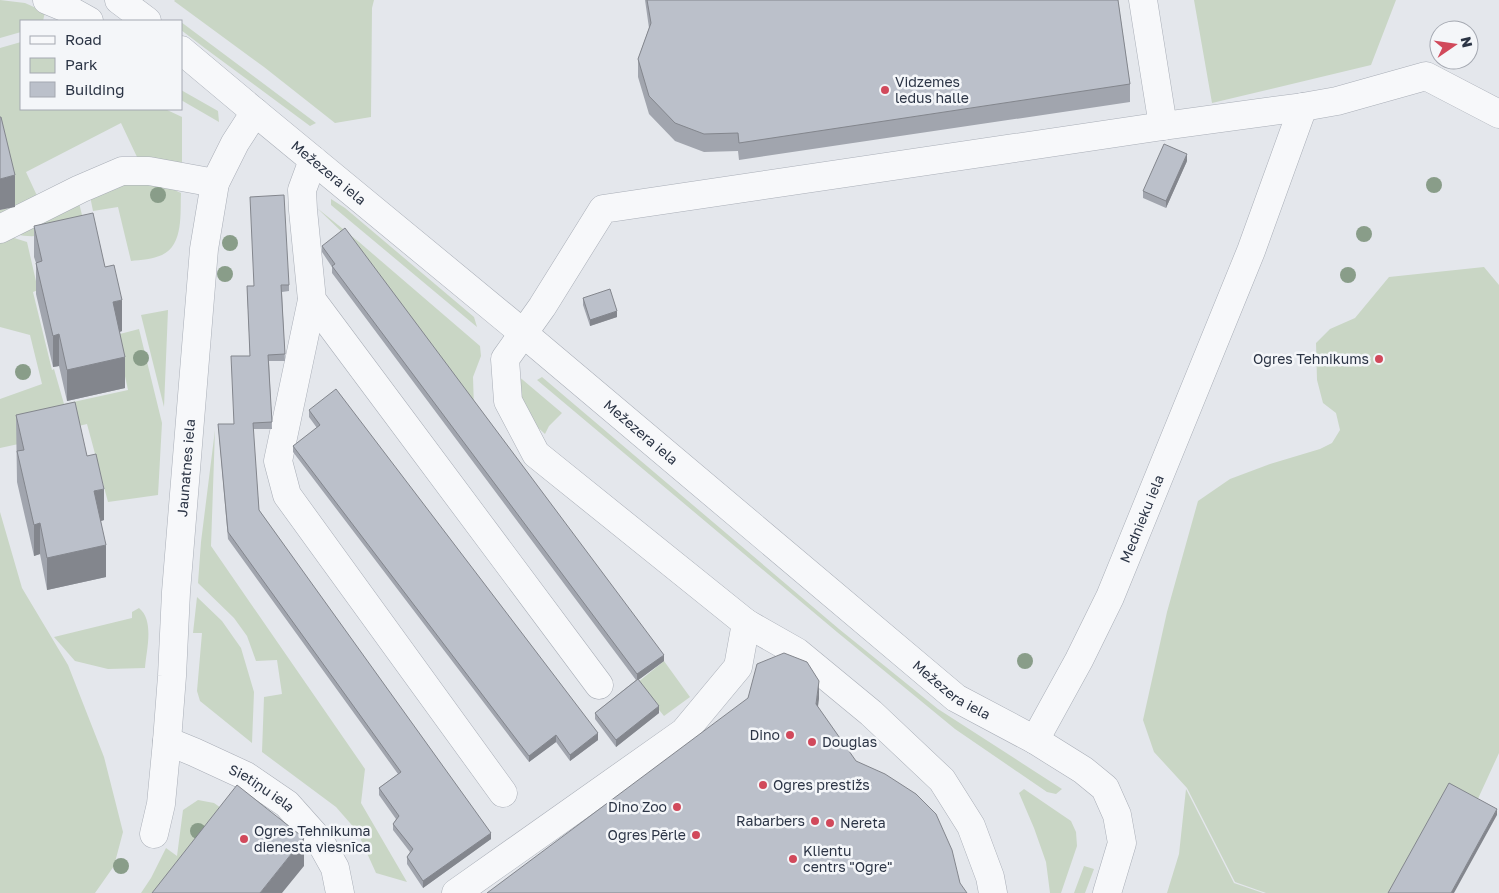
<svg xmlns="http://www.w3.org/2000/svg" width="1499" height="893" viewBox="0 0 1499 893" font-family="'Golos Text',sans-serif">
<rect width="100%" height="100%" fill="#e4e7ec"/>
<!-- green -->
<path fill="#c9d6c5" d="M0,0L25,3L45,12L43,21H21V32L0,38Z
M175,0H374L372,8L371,117L335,123L264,67L174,1Z
M1194,0H1396L1371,65L1212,103Z
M181,22L316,123L310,126L206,49L181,30Z
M21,42V109H165L182,117V165L137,157L121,123L26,172L39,200L0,219V210L15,207L0,148V48Z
M181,90L218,111L219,122L181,100Z
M126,180L166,186L181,193C180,212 184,245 162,255C153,259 141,260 131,261L118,207L93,211L90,196Z
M331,199L345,208L474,317L477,327L331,205Z
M79,203L83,219C58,230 43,241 15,234Z
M317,208L359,242L480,346L481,356L473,377L474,409L345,235Z
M11,237L27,242L38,290L33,292L52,370L54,369L64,404L128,390L116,335L139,329L162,423L158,495L108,502L87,424L70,428L51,437L0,448V399L42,384L30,335L0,327V243Z
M1484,267L1499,285V753L1476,803L1390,893H1266L1235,882L1187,788L1154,752L1143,720L1167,612L1198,501L1230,479L1270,464L1320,449L1332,443L1340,430L1336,413L1323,403L1317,380L1316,343L1330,329L1355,318L1389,277Z
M168,310L164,407L141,315Z
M517,375L562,413L549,426L545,434L513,405Z
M542,377L839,629L938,709L1062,789L1056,794L1047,792L955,729L837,632L537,380Z
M215,430L211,546L365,769L361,803L407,882L376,873L357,831L336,807L262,752L264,697L282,694L277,660L256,661L247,636L234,618L198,583L201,542Z
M0,512L22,588L68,665L104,757L123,832L114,866L95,893H0Z
M197,597L222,621L241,648L254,692L252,743L200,701L197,691L202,633H193Z
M139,608C155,621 146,651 145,668L108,669L75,661L54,637L132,618V612Z
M664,661L690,697L664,716L637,683Z
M1024,789L1071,821L1076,832L1077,846L1061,893H1050L1046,862L1034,828L1019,793Z
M1186,789L1234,883L1263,893H1167L1179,854Z
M198,800L214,803L231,815L169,893H141L151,878L166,848L177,856L183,810Z
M1084,866L1094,869L1085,893H1074Z"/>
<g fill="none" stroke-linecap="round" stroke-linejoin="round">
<defs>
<g id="minor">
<path d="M47,0L64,7L89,21"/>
<path d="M119,0L147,21"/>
<path d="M1143,0L1163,126"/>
<path id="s1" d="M181,50L255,112L523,333L956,698L1035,740L1083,770L1105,788L1117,815L1122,843L1107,893"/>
<path d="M313,160L302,190L303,210L312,300L599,685"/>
<path d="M0,229L80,189L122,171H149L215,183"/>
<path d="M312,300L278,461L287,495L503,793"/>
<path d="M746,623L797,652L871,713L942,780L971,826L990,877L993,893"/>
<path id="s2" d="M1035,740L1079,660L1110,597L1251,251L1303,107"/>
<path id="s3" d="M167,741L194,752L246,776L287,804L320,841L335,868L340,893"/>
<path id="s4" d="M154,834L161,804L167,741L172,676L176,592L204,249L215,183L235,143L255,112"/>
<path d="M456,893L684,732L738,667L746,623L536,454L508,401L505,359L542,307L603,209L1163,126L1303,107L1337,101L1426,76L1499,114"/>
</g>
</defs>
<!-- minor casing -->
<use href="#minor" stroke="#a9aeb7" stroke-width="29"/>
<!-- minor -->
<use href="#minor" stroke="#f7f8fa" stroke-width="28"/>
</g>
<!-- trees -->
<g fill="#899d89">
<circle cx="1434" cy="185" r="8"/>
<circle cx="158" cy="195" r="8"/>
<circle cx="1364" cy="234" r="8"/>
<circle cx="230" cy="243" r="8"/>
<circle cx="225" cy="274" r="8"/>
<circle cx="1348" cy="275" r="8"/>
<circle cx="141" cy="358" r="8"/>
<circle cx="23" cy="372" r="8"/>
<circle cx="1025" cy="661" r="8"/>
<circle cx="198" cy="831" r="8"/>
<circle cx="121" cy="866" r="8"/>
</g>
<!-- wall -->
<path fill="#a1a5ae" d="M645,0H1118L1130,84V102L739,160L738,151L704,152L675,141L649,114L638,77V59L649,28Z
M1187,161L1166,208L1143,198V191Z
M34,226L105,267L122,331L120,332L125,388L67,401L59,366L53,367L36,294V263L34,257Z
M322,246L664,661L638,680L659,713L616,747L595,719V713L636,680L332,273V267L322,252Z
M289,285V291L282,292L285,361H269L272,429H253L259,510L491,839L423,888L407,864V857L410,852L393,830V824L396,819L379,795V788L398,774L228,539L218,424H234L250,356L247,286Z
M583,298L617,317L590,326L583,305Z
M309,410L598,740L570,761L556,742L529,762L293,452V446L317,428L309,417Z
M16,415L87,456L104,520L101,521L106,577L47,590L40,554L34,556L17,482Z"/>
<!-- shaded-wall -->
<path fill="#83868d" d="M1187,154V161L1166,208V201Z
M15,175V207L0,210V179Z
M122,300V331L113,334V302Z
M617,311V317L590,326V320Z
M59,334V366L53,367V336Z
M125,357V388L67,401V370Z
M104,489V520L94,523V491Z
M40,523V554L34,556V525Z
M106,545V577L47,590V558Z
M664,655V661L637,681V674Z
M819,681V699L816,721V704Z
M659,706V713L616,747V740Z
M598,733V740L570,761V755Z
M556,735V742L529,762V756Z
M1497,809V815L1454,893H1451Z
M491,833V839L423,888V881Z
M304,838V866L282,893H260Z"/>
<!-- building -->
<path fill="#bbc0ca" stroke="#83868d" d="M647,0H1118L1130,84L739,143L738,133L704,134L675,123L649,96L638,59L651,23Z
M0,117H1L15,175L0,179Z
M1164,144L1187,154L1166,201L1143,191Z
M284,195L289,285H281L285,354L268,355L272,422L253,423L259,510L491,833L423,881L407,857L413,849L393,824L399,816L379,788L401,772L228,532L218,424H234L231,356H250L247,286H254L250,197Z
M93,213L105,267L114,265L122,300L113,302L125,357L67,370L59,334L53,336L36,263L42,261L34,226Z
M345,228L664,655L637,674L332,266L335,264L322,246Z
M610,289L617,311L590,320L583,298Z
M336,389L598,733L570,755L556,735L529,756L293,446L320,425L309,410Z
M75,402L87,456L96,454L104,489L94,491L106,545L47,558L40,523L34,525L17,451L24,450L16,415Z
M784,653L807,662L819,681L816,704L856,761L885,774L916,794L936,814L952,850L960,883L967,893H487L748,698L757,664Z
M638,679L659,706L616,740L595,713Z
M1449,783L1497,809L1451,893H1388Z
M237,785L304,838L260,893H152Z"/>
<!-- markers -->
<g fill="#d1495b" stroke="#f4f6f9" stroke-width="2">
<circle cx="885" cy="90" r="5"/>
<circle cx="1379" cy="359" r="5"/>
<circle cx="790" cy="735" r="5"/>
<circle cx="812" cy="742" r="5"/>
<circle cx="763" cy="785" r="5"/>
<circle cx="677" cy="807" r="5"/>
<circle cx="815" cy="821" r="5"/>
<circle cx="830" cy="823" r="5"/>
<circle cx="696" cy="835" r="5"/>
<circle cx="244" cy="839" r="5"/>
<circle cx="793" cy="859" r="5"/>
</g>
<g text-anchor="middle" stroke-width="5" stroke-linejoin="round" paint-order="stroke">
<!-- poi labels -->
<g font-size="14" fill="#2b3445" stroke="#f4f6f9" text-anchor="start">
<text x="895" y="87">Vidzemes<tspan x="895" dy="16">ledus halle</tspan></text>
<text x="1369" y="364" text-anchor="end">Ogres Tehnikums</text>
<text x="780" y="740" text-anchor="end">Dino</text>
<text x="822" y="747">Douglas</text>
<text x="773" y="790">Ogres prestižs</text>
<text x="667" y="812" text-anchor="end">Dino Zoo</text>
<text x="805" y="826" text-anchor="end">Rabarbers</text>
<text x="840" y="828">Nereta</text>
<text x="254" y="836">Ogres Tehnikuma<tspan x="254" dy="16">dienesta viesnīca</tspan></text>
<text x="686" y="840" text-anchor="end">Ogres Pērle</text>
<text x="803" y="856">Klientu<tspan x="803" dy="16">centrs "Ogre"</tspan></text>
</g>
<!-- street labels -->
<g font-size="14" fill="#2b3445" stroke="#f4f6f9">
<text dy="5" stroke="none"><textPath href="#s1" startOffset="192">Mežezera iela</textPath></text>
<text dy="5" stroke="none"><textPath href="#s1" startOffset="598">Mežezera iela</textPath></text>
<text dy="5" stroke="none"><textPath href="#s4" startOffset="368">Jaunatnes iela</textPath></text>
<text dy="5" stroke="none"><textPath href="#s2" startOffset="246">Mednieku iela</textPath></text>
<text dy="5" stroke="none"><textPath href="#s1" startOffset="1002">Mežezera iela</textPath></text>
<text dy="5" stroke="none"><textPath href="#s3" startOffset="106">Sietiņu iela</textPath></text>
</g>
</g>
<!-- legend -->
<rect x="20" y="20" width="162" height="90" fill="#f4f6f9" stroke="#a4a8b1"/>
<rect x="30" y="36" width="25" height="8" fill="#f7f8fa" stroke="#a4a8b1"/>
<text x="65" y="45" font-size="15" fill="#2b3445">Road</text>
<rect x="30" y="58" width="25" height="15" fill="#c9d6c5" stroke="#a4a8b1"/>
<text x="65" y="70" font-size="15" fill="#2b3445">Park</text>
<rect x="30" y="82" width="25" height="15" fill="#bbc0ca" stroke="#a4a8b1"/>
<text x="65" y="95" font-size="15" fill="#2b3445">Building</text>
<!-- north arrow -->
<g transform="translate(1454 45) rotate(77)"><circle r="24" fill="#f4f6f9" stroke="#a4a8b1"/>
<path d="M0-4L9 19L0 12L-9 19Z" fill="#d1495b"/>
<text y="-8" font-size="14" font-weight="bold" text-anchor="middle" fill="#2b3445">N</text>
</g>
</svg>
